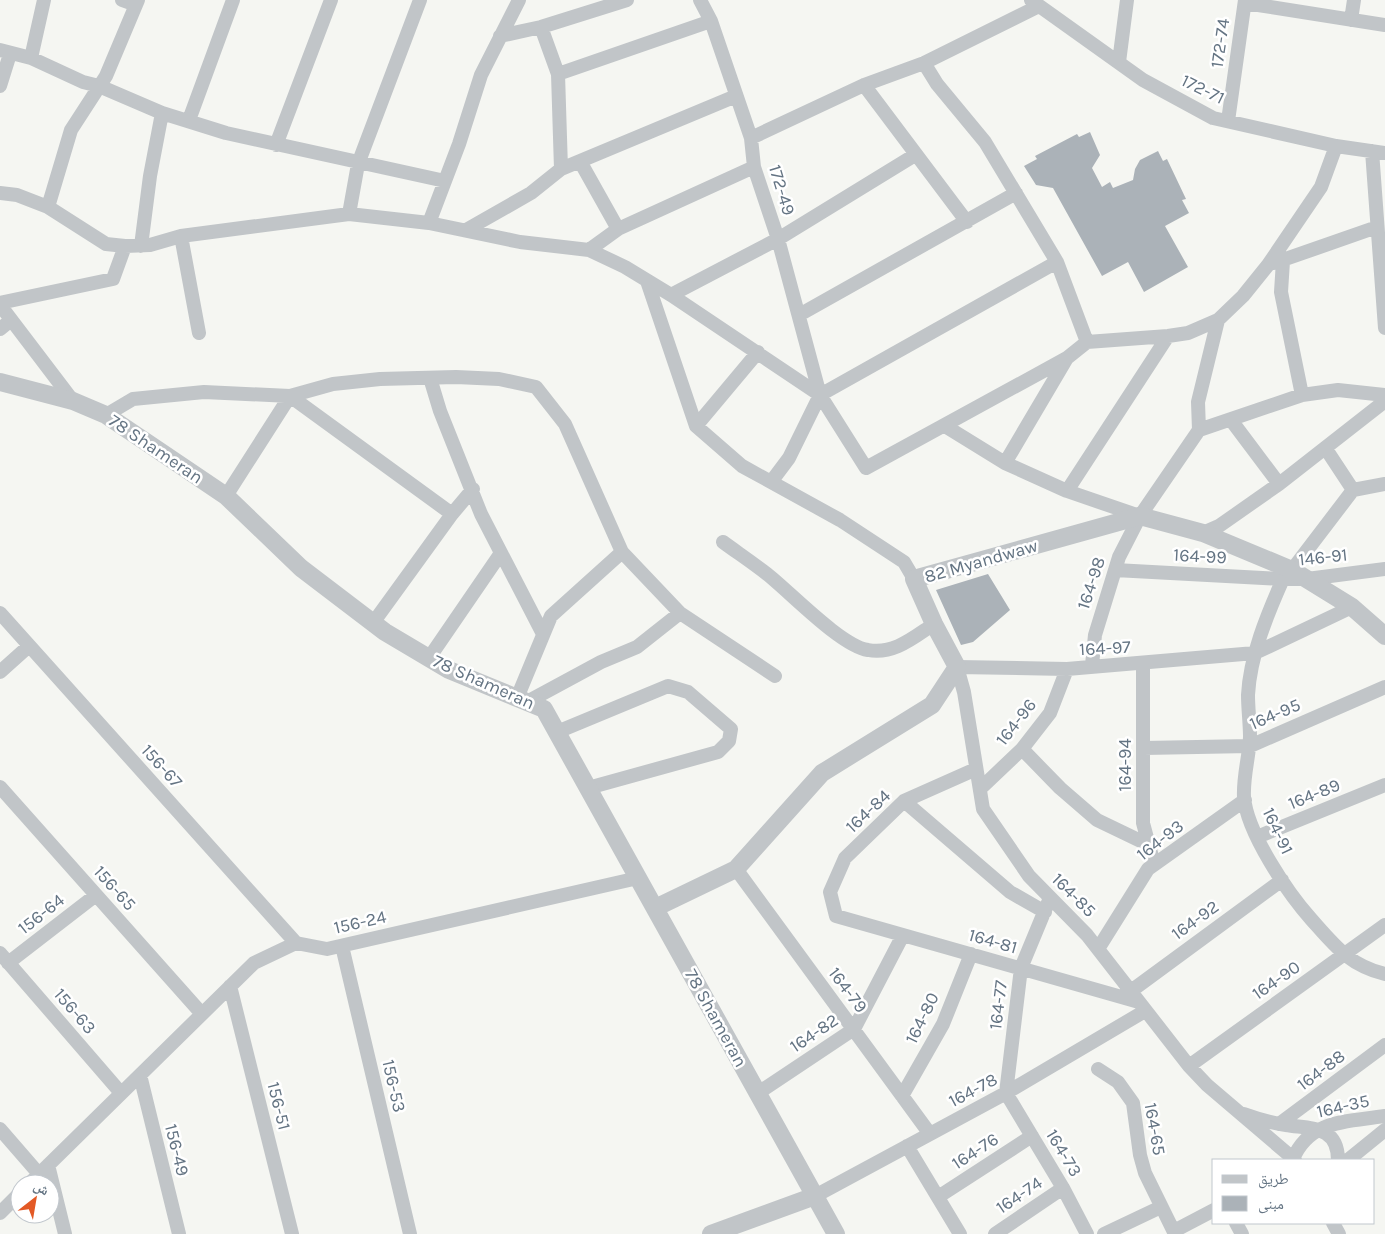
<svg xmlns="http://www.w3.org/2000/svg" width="1385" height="1234" viewBox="0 0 1385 1234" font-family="Karla,'Noto Naskh Arabic',sans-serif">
<rect width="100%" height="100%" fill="#f5f6f2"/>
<!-- building -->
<path fill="#abb2b8" d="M1090,132L1100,155L1092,168L1102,187L1110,182L1113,188L1133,180L1135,169L1140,160L1158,151L1163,161L1167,159L1186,199L1182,200L1189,213L1165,226L1188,267L1144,292L1128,262L1102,276L1053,188L1036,185L1024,166L1037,159L1035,156L1077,134L1079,137Z
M988,574L1010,610L973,642L961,645L936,590Z"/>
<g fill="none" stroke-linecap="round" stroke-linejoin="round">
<!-- minor -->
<path stroke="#c1c5c8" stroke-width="14" d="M122,0L136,5
M700,0L711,21L751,138L754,167L778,239L820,395
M1031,0L1143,80L1213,118L1336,146L1385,153
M1245,3L1385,25
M1351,20L1354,0
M541,27L558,74L561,169
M500,36L541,27L627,0
M0,50L31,58L83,82L99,86L162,113L226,133L445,181
M31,58L44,0
M1119,62L1127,0
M924,63L937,84L985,142L1057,262L1087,342
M558,74L711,21
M864,85L967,222
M0,86L10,54
M189,120L233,0
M1228,121L1245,0
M751,138L864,85L924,63L1039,6
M276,145L331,0
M1372,151L1385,328
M581,163L618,229
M0,193L17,195L48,207L106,244L125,246L150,245L181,236L349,214L429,223L520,242L589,250L625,267L671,295L820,395L866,468L1067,358L1087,342L1168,336L1188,333L1218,320L1243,296L1268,265L1321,187L1336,146
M48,207L71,130L106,76L138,0
M349,214L358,164L420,0
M429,223L459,144L481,75L519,0
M466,230L531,193L561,169L736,96
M181,236L199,333
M141,246L150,176L162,113
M589,250L618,229L754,167
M1283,261L1281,292L1302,395
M1274,263L1377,227
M647,281L696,426L742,466L840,520L904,562L914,579
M671,295L778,239L915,155
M0,303L113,279L125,246
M0,305L73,401
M799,315L1016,193
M0,329L11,320
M430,378L440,411L481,514L543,634
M106,415L133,399L204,392L290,396L333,384L380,379L456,377L499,379L536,387L565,424L622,552L551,616L517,698
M1231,420L1279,484
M696,426L758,352
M945,426L1005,463L1067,491L1140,516
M1199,430L1302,395L1338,390L1385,395
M1326,449L1353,490
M1005,463L1067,358
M771,482L789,458L820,395L1057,262
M1067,491L1168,336
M226,496L290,396L452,514
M1203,533L1219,526L1279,484L1385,401
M723,542C738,553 753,563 767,574C790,592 841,646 868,650C894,655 914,637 934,624
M622,552L680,613L775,676
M1115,570L1283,579H1307L1385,569
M1292,570L1353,490L1385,484
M1283,579C1267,615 1250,656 1248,695C1248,709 1250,723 1250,737C1249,758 1243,776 1244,797C1247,833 1288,893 1311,919C1335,946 1349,965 1385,974
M0,613L296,943
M373,623L452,514L473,489
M429,658L501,553
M1143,664V823L1154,864
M1092,665L1095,635L1119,557L1140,516L1199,430L1198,402L1218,320
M0,672L29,646
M527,702L601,662L637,647L680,613
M557,732L668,686L688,692L731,729L729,741L718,752L588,788
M1144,748L1250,746L1385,687
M1022,749L1060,788L1097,820L1149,845
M976,769L904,801L845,858L830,892L836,916L1139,1002
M0,787L202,1014
M980,789L1022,749L1050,713L1067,669
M904,801L1010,892L1045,912
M1257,837L1385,785
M736,869L930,1134
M1050,898L1021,968L1006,1093L1063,1188L1087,1234
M342,946L410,1234
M1098,949L1148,869L1245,800
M0,953L121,1093
M8,963L96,895
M230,986L292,1234
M1131,991L1282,880
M1189,1066L1385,925
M1098,1069L1118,1082L1133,1103L1140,1155L1145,1173L1175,1234
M140,1075L179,1234
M758,1093L854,1029L903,935
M902,1096L943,1024L971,954
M1244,1114C1258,1119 1271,1123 1286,1125C1310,1129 1338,1125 1338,1160
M1279,1124L1385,1045
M0,1129L39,1174
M907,1146L960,1234
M1293,1159C1310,1119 1348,1122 1385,1116
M1295,1160L1207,1085L1189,1066L1087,935L1029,876L983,809L964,692L957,667L1067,669L1255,653L1352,607
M1348,1160L1385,1130
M48,1165L65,1234
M29,1184L254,963L296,943L327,949L638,878
M815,1196L1006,1093L1145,1011
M938,1197L1032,1136
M0,1213L20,1193
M1236,1223L1242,1234
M1333,1223L1339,1234
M1174,1231L1214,1210
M995,1234L1063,1188
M1104,1234L1161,1207"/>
<!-- tertiary -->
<path stroke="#c1c5c8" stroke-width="18" d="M0,382L73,401L106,415L226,496L301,568L385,632L449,670L544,709L836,1234
M655,908L736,869L822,773L932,705L957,667L934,624L914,579L1140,516L1203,533L1292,570L1352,607L1385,636
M711,1234L815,1196"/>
</g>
<g text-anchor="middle" stroke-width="5" stroke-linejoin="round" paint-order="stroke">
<!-- street labels -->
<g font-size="18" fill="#647483" stroke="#fff">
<text transform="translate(1220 43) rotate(-82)" y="6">172-74</text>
<text transform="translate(1203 89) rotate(26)" y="6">172-71</text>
<text transform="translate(782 190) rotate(73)" y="6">172-49</text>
<text transform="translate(156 449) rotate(34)" y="6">78 Shameran</text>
<text transform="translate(1200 556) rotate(3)" y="6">164-99</text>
<text transform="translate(1323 557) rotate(-6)" y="6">146-91</text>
<text transform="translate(981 561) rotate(-16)" y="6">82 Myandwaw</text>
<text transform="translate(1091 583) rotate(-72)" y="6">164-98</text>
<text transform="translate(1105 648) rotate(-3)" y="6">164-97</text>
<text transform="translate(484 682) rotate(24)" y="6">78 Shameran</text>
<text transform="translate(1275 714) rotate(-23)" y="6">164-95</text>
<text transform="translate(1016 722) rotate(-52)" y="6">164-96</text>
<text transform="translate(1125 765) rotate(-90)" y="6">164-94</text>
<text transform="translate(162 766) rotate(48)" y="6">156-67</text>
<text transform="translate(1314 794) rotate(-22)" y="6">164-89</text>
<text transform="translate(868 811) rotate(-43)" y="6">164-84</text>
<text transform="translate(1278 831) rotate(65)" y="6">164-91</text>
<text transform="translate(1160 840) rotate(-38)" y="6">164-93</text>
<text transform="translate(115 888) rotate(48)" y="6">156-65</text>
<text transform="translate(1074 895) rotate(45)" y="6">164-85</text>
<text transform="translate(41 914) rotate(-38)" y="6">156-64</text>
<text transform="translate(1195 920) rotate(-36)" y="6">164-92</text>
<text transform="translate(360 922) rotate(-13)" y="6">156-24</text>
<text transform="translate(993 941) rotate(16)" y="6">164-81</text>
<text transform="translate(1276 980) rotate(-35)" y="6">164-90</text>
<text transform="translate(848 990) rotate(53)" y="6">164-79</text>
<text transform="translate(998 1005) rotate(-83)" y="6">164-77</text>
<text transform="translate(75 1011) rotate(49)" y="6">156-63</text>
<text transform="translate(716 1018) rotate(61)" y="6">78 Shameran</text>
<text transform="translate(922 1018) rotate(-64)" y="6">164-80</text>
<text transform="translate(814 1033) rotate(-34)" y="6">164-82</text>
<text transform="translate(1321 1070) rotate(-37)" y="6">164-88</text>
<text transform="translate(394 1086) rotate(77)" y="6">156-53</text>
<text transform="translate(973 1090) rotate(-28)" y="6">164-78</text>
<text transform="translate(279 1106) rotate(76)" y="6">156-51</text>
<text transform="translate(1343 1106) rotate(-13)" y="6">164-35</text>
<text transform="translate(1155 1129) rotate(80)" y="6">164-65</text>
<text transform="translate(177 1150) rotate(76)" y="6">156-49</text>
<text transform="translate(975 1151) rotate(-33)" y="6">164-76</text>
<text transform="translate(1064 1153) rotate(59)" y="6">164-73</text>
<text transform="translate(1019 1195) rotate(-34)" y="6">164-74</text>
</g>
</g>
<!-- legend -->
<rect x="1212" y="1159" width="162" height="65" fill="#ffffff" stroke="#c1c7cd"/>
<rect x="1222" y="1175" width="25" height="8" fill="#c1c5c8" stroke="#c1c7cd"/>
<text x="1258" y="1184" font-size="15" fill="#647483">طريق</text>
<rect x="1222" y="1196" width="25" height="15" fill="#abb2b8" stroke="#c1c7cd"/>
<text x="1258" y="1209" font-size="15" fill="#647483">مبنى</text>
<!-- north arrow -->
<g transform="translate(35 1199) rotate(31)"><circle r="24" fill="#ffffff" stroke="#c1c7cd"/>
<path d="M0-4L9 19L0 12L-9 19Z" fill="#e35925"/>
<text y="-8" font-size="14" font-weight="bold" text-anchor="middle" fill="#647483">ش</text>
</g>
</svg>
